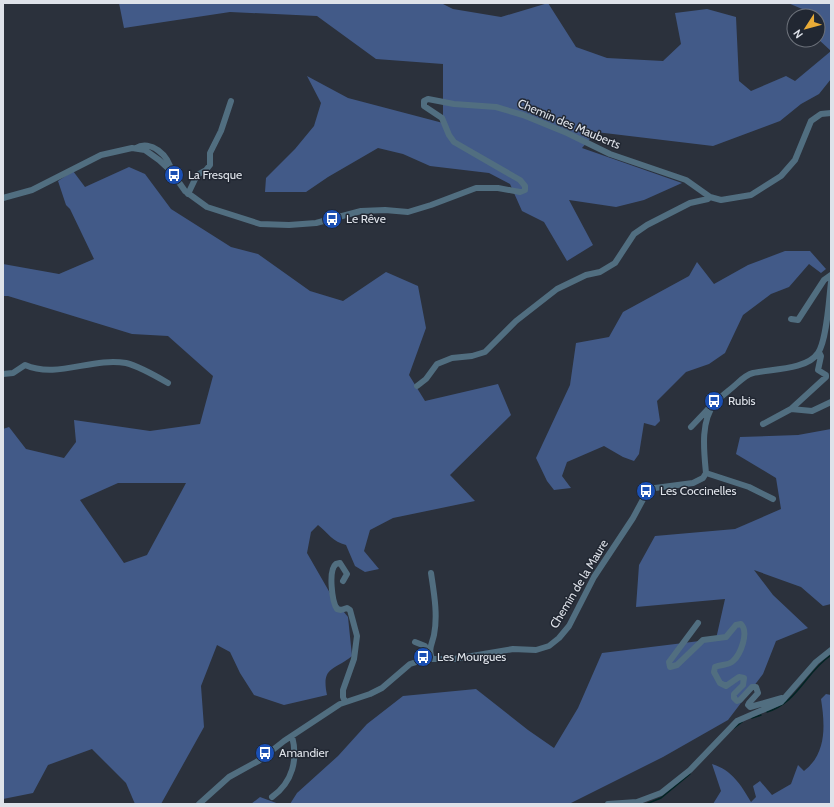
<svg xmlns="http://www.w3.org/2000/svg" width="834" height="807" viewBox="0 0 834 807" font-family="Cabin,sans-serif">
<rect width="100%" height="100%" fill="#2b313c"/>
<!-- green -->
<path fill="#425a88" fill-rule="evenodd" d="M119,3H441L453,9L501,17L548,3L576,47L607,58L663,61L681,44L675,13L707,9L736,17L739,81L751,91L786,76L795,81L831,51L818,39V16H813L814,14L788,3H831V79L819,94L801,104L780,121L713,146L596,132L582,148L682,183L644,200L616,207L569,200L593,245L567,261L544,222L522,211L510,184L489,173L430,166L403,154L378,148L328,177L306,192H265L266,178L295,149L314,126L321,103L307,76L348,98L443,123V64L376,59L317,16L230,12L124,28Z
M129,167L145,174L171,209L231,247L258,254L310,291L343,301L386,272L418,286L426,328L409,375L425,401L498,384L511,415L450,475L475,501L393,518L370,530L364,551L379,569L365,572L355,566L346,545C333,542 328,533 318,525L311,532L307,553L334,600L348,617L352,656C334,671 321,666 327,695L284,705L254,695L240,673L230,652L217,645L201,686L204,727L161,804H135L126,783L92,749L48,765L33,793L3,799V429L9,427L26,449L64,458L76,442L74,420L150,431L200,424L213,376L168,336L132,334L8,296H3V264L59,274L94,259L70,209L66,205L58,181L73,171L85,187ZM118,483H186L147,555L124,563L80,500Z
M785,251H810L826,269L821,273L809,264L789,287L771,294L743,315L725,353L709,364L686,372L657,401L660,421L655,426L644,423L639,454L634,461L623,457L604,446L567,462L562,476L571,488L554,490L547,481L536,458L570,385L576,343L609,337L623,312L689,276L697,262L714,284L748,265Z
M831,429V604L823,606L801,587L754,570L773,595L808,628L776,641L763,674L728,720L663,757L569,804H290L297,793L338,756L367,724L403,696L476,689L528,730L554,748L578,708L602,653L716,639L725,599L636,607L639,565L655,536L735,529L781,509L776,478L736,454L740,437L798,435Z
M826,694L831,695V804H713L721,791L712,764C732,770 741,785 751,802L756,797L753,786L760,781L772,795L791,784L798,765L804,771C827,753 825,725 821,699Z
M260,797L279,804H251Z"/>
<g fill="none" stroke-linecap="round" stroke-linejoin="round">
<!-- stream -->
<path stroke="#012424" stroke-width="1.5" d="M767,712C798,702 805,673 831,655
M752,718L761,715
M734,728L742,722
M646,804L661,798L690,774"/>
<!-- minor -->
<path stroke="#516e80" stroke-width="6" d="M136,148C150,139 170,156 171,171
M188,194L197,175L206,170L210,165V153L221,131L231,101
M3,198L32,190L101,155L132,148L145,150L159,160L171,171L185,191L207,207L260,224L289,225L316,223L361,211L385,210L408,212L431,205L476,188H498L520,192L525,190V186L520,180L454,142L449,135L442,118L424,106V101L428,99L454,104L496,107L523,115L567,133L610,154L686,180L710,197L721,200L751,195L781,176L795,160L811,121L821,114L831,113
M791,319L798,320L824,280L831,275
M3,374L13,373L25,365C57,379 92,357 126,363C138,366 156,376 168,383
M417,386L426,379L437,364L452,358L472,356L485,352L516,321L557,289L586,275L600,272L615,263L634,234L647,225L690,203L708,199L710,197
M791,409L812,411L831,402
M763,424L791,409L826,377V375L818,370L821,356L819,352
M691,427L710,407
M706,473L749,487L773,499
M431,573C434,593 438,615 434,635C432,644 428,649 432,659
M343,581L347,574L340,563L336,564C328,570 332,602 337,609L341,610L347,608L350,610L357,636L354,659L343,690V697L345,702
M698,623L669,662L670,667L677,665L703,640L726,637L736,625L741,624C749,632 741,654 733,661C728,666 721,664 715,667L714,672L720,683L726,686L739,677L744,678L743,685L734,694V698L737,701L740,700L752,687H756L758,693L749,703L748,705L750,707L782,698L784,699
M415,642L425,646L427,656
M272,797C293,782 298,759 292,736
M199,804L229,777L260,760L284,741L340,704L370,694L382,688L410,664L426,659H454L513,649L536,650L549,646L559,638L569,626L594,577L633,518L647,492L655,488L693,483L703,478L706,473C704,452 700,421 715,403C720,397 727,392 733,387C739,382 745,375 753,373C771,369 807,370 818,353C827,340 829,298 831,282
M608,804L637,802L661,793L690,770L737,721L781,702L816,662L831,650"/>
</g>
<!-- icons -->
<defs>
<symbol id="bus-disc" viewBox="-11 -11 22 22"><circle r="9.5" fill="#1a4fb4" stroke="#212732"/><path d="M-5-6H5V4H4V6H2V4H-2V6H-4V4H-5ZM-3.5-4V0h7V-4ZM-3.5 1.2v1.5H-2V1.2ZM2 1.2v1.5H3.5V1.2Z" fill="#fff"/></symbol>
</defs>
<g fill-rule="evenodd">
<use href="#bus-disc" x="163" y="164" width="22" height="22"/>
<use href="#bus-disc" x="321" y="208" width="22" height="22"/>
<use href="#bus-disc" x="703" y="390" width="22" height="22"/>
<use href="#bus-disc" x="635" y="480" width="22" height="22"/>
<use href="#bus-disc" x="412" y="646" width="22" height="22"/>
<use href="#bus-disc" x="254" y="742" width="22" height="22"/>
</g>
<g text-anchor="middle" stroke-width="3" stroke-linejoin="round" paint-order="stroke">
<!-- street labels -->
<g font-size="12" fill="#dee2e9" stroke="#212732">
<text transform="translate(569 124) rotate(23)" y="4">Chemin des Mauberts</text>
<text transform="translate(579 584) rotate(-59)" y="4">Chemin de la Maure</text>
</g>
<!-- poi labels -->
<g font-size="12" fill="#dee2e9" stroke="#212732" text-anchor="start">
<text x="188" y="179">La Fresque</text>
<text x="346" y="223">Le Rêve</text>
<text x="728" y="405">Rubis</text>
<text x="660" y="495">Les Coccinelles</text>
<text x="437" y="661">Les Mourgues</text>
<text x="279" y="757">Amandier</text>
</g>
</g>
<!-- border -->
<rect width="834" height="807" fill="none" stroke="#dee2e9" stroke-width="8"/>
<!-- north arrow -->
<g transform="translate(806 28) rotate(234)"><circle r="19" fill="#212732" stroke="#6d727b"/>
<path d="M0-3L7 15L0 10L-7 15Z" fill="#e8ab37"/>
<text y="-6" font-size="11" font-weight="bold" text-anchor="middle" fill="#dee2e9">N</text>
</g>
</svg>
